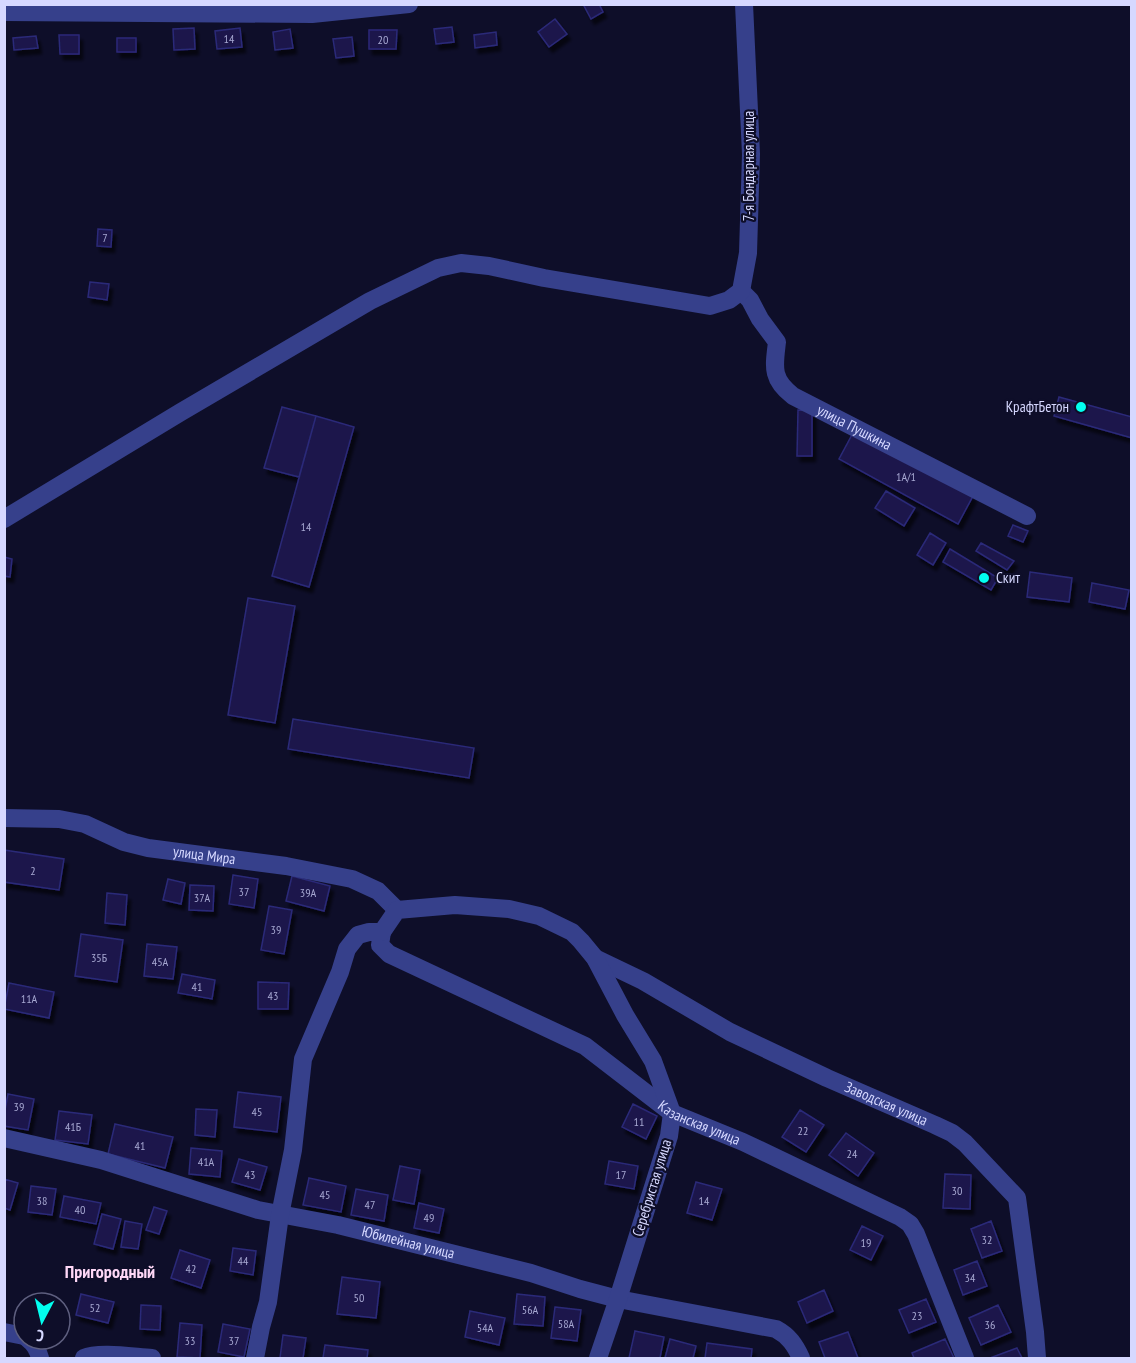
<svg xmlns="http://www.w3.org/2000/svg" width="1136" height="1363" viewBox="0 0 1136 1363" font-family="'PT Sans Narrow',sans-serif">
<defs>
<filter id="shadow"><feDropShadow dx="3.5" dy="5.5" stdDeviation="1.5" flood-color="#0009"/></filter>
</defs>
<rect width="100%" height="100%" fill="#0e0e29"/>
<!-- building -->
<path fill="#1b194b" stroke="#2c2979" stroke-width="1.5" filter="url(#shadow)" d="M583,4H599L603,12L591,19Z
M555,19L567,34L549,47L538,32Z
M452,27L454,42L436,44L434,29Z
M194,28L195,49L174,50L173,29Z
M240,28L242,47L217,49L215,31Z
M290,29L293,48L275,50L273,32Z
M369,30H397L396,49H369Z
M496,32L497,45L475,48L474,35Z
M59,35H79V54H60Z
M36,36L38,48L14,50L13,38Z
M352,37L354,56L336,58L333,39Z
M117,38H136V52H117Z
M98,229L112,230L111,247L97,246Z
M90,282L109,284L107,300L88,297Z
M1059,397L1132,417V438L1054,416Z
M282,407L316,416L299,477L264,468Z
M798,410L812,411V456H797Z
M316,416L354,427L309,587L272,576Z
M854,431L973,496L958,524L839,459Z
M886,491L915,508L904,526L875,508Z
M1013,525L1028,531L1023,542L1008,536Z
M930,533L946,543L933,565L917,555Z
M981,543L1014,561L1007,570L976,551Z
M950,549L998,578L991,590L943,562Z
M4,557L12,559L10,577L4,576Z
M1030,572L1072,578L1069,602L1027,597Z
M1092,583L1129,590L1125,609L1089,602Z
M248,598L295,606L275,723L228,715Z
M293,719L474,748L469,778L288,749Z
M4,850L64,859L59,890L4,882Z
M233,875L258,879L254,908L229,904Z
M292,876L330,886L324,911L286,901Z
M168,879L185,883L181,904L163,900Z
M190,885L214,886L213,911L189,910Z
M107,893L127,895L125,925L105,923Z
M269,906L292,910L284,954L261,950Z
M81,934L123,940L117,982L75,976Z
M147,944L177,947L173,979L144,976Z
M182,974L215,980L212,999L178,993Z
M258,982L289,983L288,1009H258Z
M9,983L54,992L49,1018L4,1009Z
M238,1092L281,1097L277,1132L234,1127Z
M8,1094L34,1099L28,1130L4,1126V1115Z
M633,1104L657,1116L646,1139L622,1127Z
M196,1109L217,1110L215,1137L195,1135Z
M800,1110L824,1125L806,1152L782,1137Z
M59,1111L92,1115L88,1144L55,1140Z
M115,1124L173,1137L165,1168L108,1154Z
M846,1133L874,1153L858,1176L829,1155Z
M191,1148L222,1151L220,1177L189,1174Z
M239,1159L267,1167L260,1190L232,1182Z
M609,1161L638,1166L634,1189L605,1184Z
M400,1166L420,1170L414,1204L393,1200Z
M945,1174L971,1175L970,1209L943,1208Z
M309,1178L346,1186L341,1212L303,1205Z
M4,1179L18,1183L10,1210L4,1208Z
M696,1182L722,1189L712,1220L687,1213Z
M31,1186L56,1189L52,1215L28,1212Z
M356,1189L388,1195L384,1221L351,1215Z
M64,1196L101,1203L96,1224L60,1217Z
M419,1203L444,1209L439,1233L414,1228Z
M154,1207L167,1211L159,1234L146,1230Z
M102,1214L121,1219L113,1249L94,1244Z
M125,1221L142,1224L138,1249L121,1247Z
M991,1221L1002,1251L982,1258L971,1229Z
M862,1226L883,1236L871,1260L850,1250Z
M233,1248L256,1251L253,1275L230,1271Z
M180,1250L210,1260L201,1288L171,1278Z
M977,1261L987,1286L963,1295L954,1270Z
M342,1277L380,1282L376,1318L337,1314Z
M824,1290L833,1311L807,1323L798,1302Z
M81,1294L114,1302L108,1323L76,1315Z
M517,1294L545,1297L543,1326L514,1324Z
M926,1299L936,1322L909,1333L899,1310Z
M141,1305L161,1306L160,1330L140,1329Z
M998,1305L1011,1332L981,1345L969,1318Z
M555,1307L581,1310L577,1341L551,1338Z
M470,1311L505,1318L499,1345L465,1337Z
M180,1323L202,1325L200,1358L177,1357Z
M223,1324L250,1329L244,1357L218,1352Z
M635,1331L664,1337L660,1358H629Z
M848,1332L858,1358H825L819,1342Z
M283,1335L306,1338L303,1358H280Z
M670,1339L696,1346L693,1358H665Z
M945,1339L954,1358H914L912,1353Z
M707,1343L752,1349L751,1358H705Z
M325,1345L368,1350L367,1358H323Z
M1017,1348L1022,1358H990Z"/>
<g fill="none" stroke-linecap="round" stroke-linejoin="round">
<!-- minor -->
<g stroke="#36408b" stroke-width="18">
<path d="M4,12L312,14L409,4"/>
<path id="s1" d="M741,291L750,300L760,319L777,342C774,367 771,379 793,396L1027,516"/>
<path d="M4,519L181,412L370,301L438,268L461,263L489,266L544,278L710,306L729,300L741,291L748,253L751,154L744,4"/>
<path id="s2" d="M4,818L59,819L85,824L124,842L148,848L286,866L352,879L378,891L397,910"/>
<path id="s3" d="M382,932L380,945L389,954L585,1046L672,1113L743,1142L900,1217L910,1224L916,1234L965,1358"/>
<path id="s4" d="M595,958L643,981L730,1032L827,1078L935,1125L952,1133L965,1143L1017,1198L1035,1332L1037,1358"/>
<path id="s5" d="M4,1138L101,1160L258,1210L338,1225L531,1273L580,1289L618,1299L776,1329C789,1336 795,1345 801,1358"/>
<path d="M4,1332L24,1336"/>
<path d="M28,1339C35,1344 38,1350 40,1358"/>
<path d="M84,1358C99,1351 134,1357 152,1358"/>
<path d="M255,1358L261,1327L268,1302L280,1215L293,1150L303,1059L340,972L347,949L358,935L369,932H382L397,910L455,905L509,909L539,916L572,932L581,941L595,958L625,1015L653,1061L672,1113L669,1136L618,1299L598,1358"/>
</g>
</g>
<!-- markers -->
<g fill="#02fff0" stroke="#0e0e29" stroke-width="2">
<circle cx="1081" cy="407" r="6"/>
<circle cx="984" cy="578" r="6"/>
</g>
<g text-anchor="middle" stroke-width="4.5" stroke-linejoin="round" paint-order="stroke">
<!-- number labels -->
<g font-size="12" fill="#a7a8d2">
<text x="229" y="43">14</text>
<text x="383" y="44">20</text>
<text x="105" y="242">7</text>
<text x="906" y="481">1А/1</text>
<text x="306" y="531">14</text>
<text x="33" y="875">2</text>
<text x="244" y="896">37</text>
<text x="308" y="897">39А</text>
<text x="202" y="902">37А</text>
<text x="276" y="934">39</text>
<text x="99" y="962">35Б</text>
<text x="160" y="966">45А</text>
<text x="197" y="991">41</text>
<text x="273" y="1000">43</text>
<text x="29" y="1003">11А</text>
<text x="19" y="1111">39</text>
<text x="257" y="1116">45</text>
<text x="639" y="1126">11</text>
<text x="73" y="1131">41Б</text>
<text x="803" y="1135">22</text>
<text x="140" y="1150">41</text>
<text x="852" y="1158">24</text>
<text x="206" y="1166">41А</text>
<text x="250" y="1179">43</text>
<text x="621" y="1179">17</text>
<text x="957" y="1195">30</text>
<text x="325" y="1199">45</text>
<text x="42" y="1205">38</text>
<text x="704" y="1205">14</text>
<text x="370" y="1209">47</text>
<text x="80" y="1214">40</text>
<text x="429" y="1222">49</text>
<text x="987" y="1244">32</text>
<text x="866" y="1247">19</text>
<text x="243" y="1265">44</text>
<text x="191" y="1273">42</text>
<text x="970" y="1282">34</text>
<text x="359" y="1302">50</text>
<text x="95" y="1312">52</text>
<text x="530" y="1314">56А</text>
<text x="917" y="1320">23</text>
<text x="566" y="1328">58А</text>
<text x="990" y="1329">36</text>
<text x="485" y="1332">54А</text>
<text x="190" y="1345">33</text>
<text x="234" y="1345">37</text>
</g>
<!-- street labels -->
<g font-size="15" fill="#d6d8ff" stroke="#0e0e29">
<text transform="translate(749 166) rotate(-90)" y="5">7-я Бондарная улица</text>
<text dy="5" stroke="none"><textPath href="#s1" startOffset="192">улица Пушкина</textPath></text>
<text dy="5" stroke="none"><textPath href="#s2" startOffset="206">улица Мира</textPath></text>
<text dy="5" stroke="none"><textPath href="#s4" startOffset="326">Заводская улица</textPath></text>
<text dy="5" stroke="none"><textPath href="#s3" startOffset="381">Казанская улица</textPath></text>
<text transform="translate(652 1188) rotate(-73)" y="5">Серебристая улица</text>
<text dy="5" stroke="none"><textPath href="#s5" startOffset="418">Юбилейная улица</textPath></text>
</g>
<!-- poi labels -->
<g font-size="15" fill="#d6d8ff" stroke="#0e0e29" text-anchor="end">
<text x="1069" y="412">КрафтБетон</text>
<text x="996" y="583" text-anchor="start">Скит</text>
</g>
<!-- quarter labels -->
<g font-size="18" font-weight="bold" fill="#ffd8f7" stroke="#0e0e29">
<text x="110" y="1278">Пригородный</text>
</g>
</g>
<!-- border -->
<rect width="1136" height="1363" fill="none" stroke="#d6d8ff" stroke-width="12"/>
<!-- north arrow -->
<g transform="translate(42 1321) rotate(187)"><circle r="28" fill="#0e0e29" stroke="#5e5f7f" stroke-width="1.5"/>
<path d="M0-4.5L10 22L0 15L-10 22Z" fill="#02fff0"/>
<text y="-9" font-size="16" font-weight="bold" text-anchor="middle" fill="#d6d8ff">С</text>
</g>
</svg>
